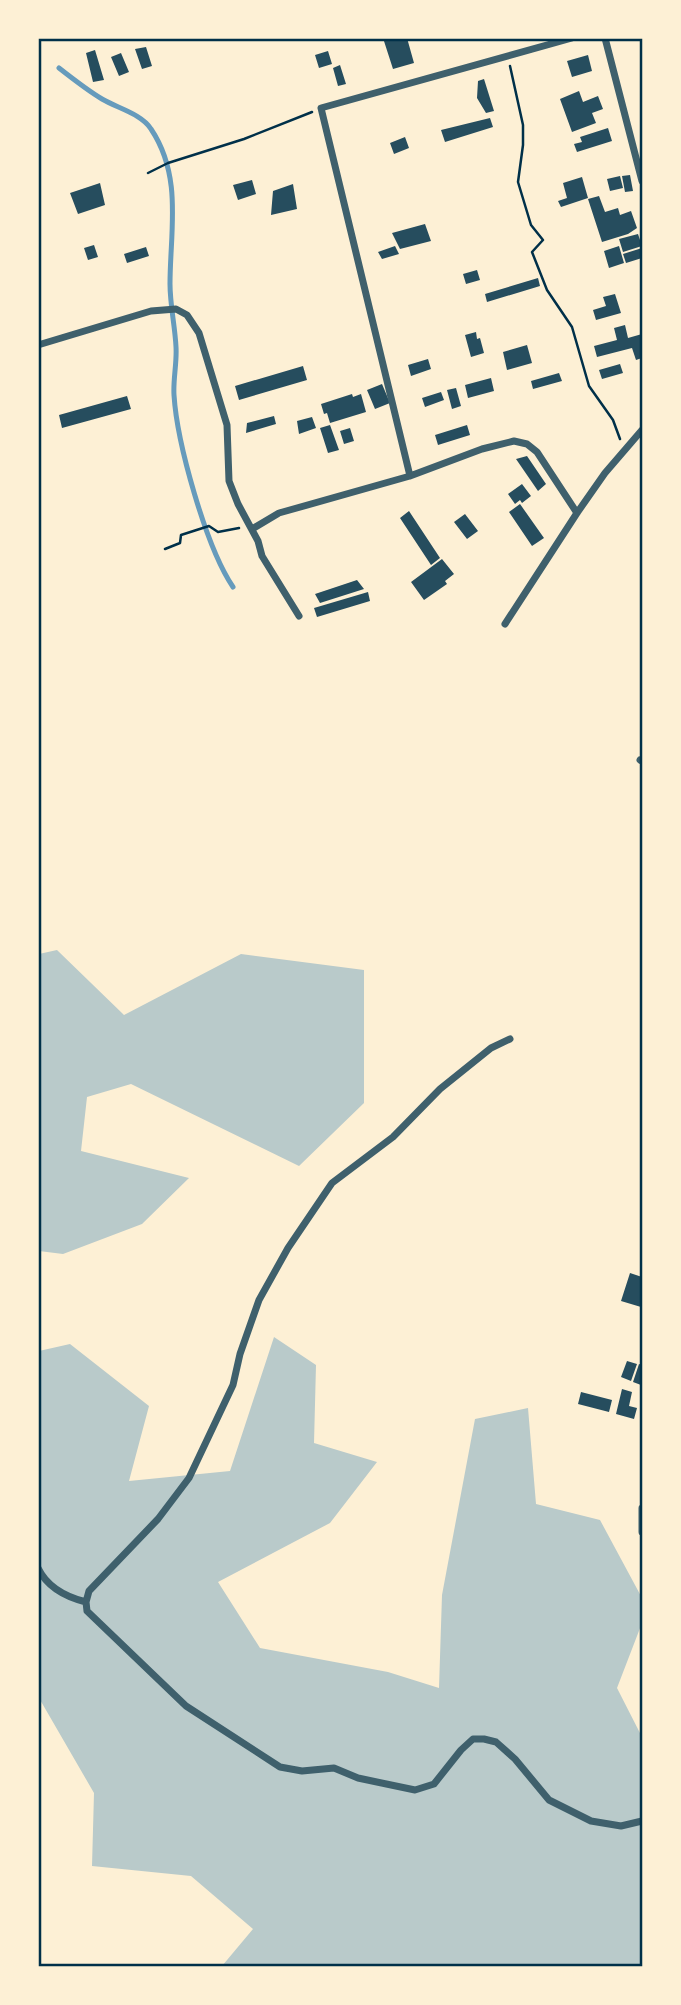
<svg xmlns="http://www.w3.org/2000/svg" width="681" height="2005" viewBox="0 0 681 2005" font-family="'Archivo Narrow',sans-serif">
<rect width="100%" height="100%" fill="#fdf0d5"/>
<!-- green -->
<path fill="#b9caca" d="M57,950L124,1015L241,954L364,970V1103L299,1166L131,1084L87,1097L81,1151L189,1178L142,1224L63,1254L39,1251V954Z
M274,1337L316,1365L314,1443L377,1462L330,1523L218,1582L260,1648L388,1672L439,1688L442,1595L475,1419L528,1408L536,1504L600,1520L642,1598V1623L617,1688L642,1737V1966H222L253,1929L191,1876L92,1866L94,1793L39,1698V1351L70,1344L149,1406L129,1481L230,1471Z"/>
<g fill="none" stroke-linecap="round" stroke-linejoin="round">
<!-- stream -->
<path stroke="#669bbc" stroke-width="5" d="M59,68C73,79 87,90 102,99C117,108 142,114 151,129C183,177 170,231 170,284C170,305 175,326 176,347C177,363 173,379 174,395C177,443 206,547 233,587"/>
</g>
<!-- building -->
<path fill="#264d5e" d="M383,38H407L414,63L393,69Z
M146,47L152,66L142,69L135,49Z
M95,50L104,80L93,82L86,53Z
M328,51L332,64L319,68L315,55Z
M121,53L129,72L119,76L111,57Z
M588,55L592,71L572,77L567,61Z
M340,65L346,84L338,86L333,68Z
M484,79L494,111L486,113L477,98L478,81Z
M579,91L583,102L598,96L603,109L592,113L596,123L572,132L560,99Z
M490,118L493,127L445,142L441,130Z
M608,128L612,141L577,152L574,144L582,142L580,137Z
M405,137L409,148L394,154L390,143Z
M630,175L633,191L625,192L622,176Z
M620,176L623,188L610,191L607,179Z
M582,177L588,198L561,207L558,201L567,198L563,183Z
M252,180L256,194L238,200L233,185Z
M100,183L105,205L78,214L70,193Z
M293,184L297,209L271,215L273,191Z
M599,196L605,212L618,208L620,215L631,211L637,228L628,234L602,242L588,199Z
M425,224L431,241L400,249L392,233Z
M638,234L642,246L623,252L619,239Z
M94,245L98,257L88,260L84,248Z
M395,246L399,254L382,259L378,252Z
M619,246L624,263L609,268L604,251Z
M146,247L149,256L127,263L124,254Z
M642,248V258L626,263L623,254Z
M477,270L480,280L466,284L463,274Z
M538,278L540,286L487,302L485,294Z
M615,294L621,313L596,320L593,310L606,306L603,297Z
M625,325L628,338L642,334V358L636,360L632,348L597,357L594,346L617,340L614,328Z
M476,332L477,339L480,338L484,353L471,357L465,335Z
M527,345L532,363L507,370L503,352Z
M428,359L431,369L411,376L408,365Z
M620,364L623,373L602,379L599,370Z
M303,366L307,380L239,400L235,386Z
M559,373L562,381L533,389L531,381Z
M491,378L494,391L468,398L465,385Z
M382,384L390,403L375,409L367,390Z
M456,388L461,406L452,409L447,390Z
M441,392L444,400L425,407L422,398Z
M352,394L353,397L361,394L366,412L330,423L327,413L324,414L321,404Z
M127,396L131,409L62,428L59,415Z
M274,416L276,424L246,433L247,423Z
M312,417L316,428L299,434L297,421Z
M330,425L339,450L328,453L320,428Z
M467,425L470,435L438,445L435,435Z
M350,428L354,441L344,444L340,431Z
M527,456L546,484L538,491L516,459Z
M522,484L531,496L522,503L520,500L515,504L508,494Z
M520,504L544,538L532,546L509,512Z
M409,511L440,558L431,565L400,518Z
M465,514L478,531L467,539L454,522Z
M442,559L454,574L445,581L447,584L424,600L411,582Z
M357,580L364,589L320,603L315,594Z
M368,592L370,601L317,617L314,608Z
M630,1273L642,1277L641,1307L621,1301Z
M627,1361L637,1364L631,1381L621,1377Z
M639,1364L642,1365L641,1385L633,1382Z
M622,1389L632,1392L629,1406L637,1408L634,1419L616,1414Z
M581,1392L612,1400L609,1412L578,1404Z"/>
<g fill="none" stroke-linecap="round" stroke-linejoin="round">
<!-- path -->
<path stroke="#003049" stroke-width="2.5" d="M510,66L523,125V145L518,182L531,225L543,240L532,252L547,290L572,327L589,386L613,420L620,439
M148,173L168,163L244,139L312,112
M165,549L180,543L181,535L209,526L218,532L239,528"/>
<!-- minor -->
<path stroke="#3f606c" stroke-width="7" d="M605,38L642,181
M38,345L151,311L176,309L187,315L199,333L227,425L229,481L238,504L258,541L262,556L299,616
M410,476L321,108L572,38
M252,529L279,513L410,476L482,449L514,441L527,444L537,452L577,513
M505,624L577,513L605,473L642,430
M640,760L642,761
M510,1039L491,1048L440,1089L393,1137L332,1183L288,1248L259,1300L240,1354L233,1385L189,1478L158,1519L89,1591L86,1602L87,1611L186,1706L280,1767L302,1771L334,1768L358,1778L415,1790L434,1784L461,1750L473,1739H484L496,1742L515,1759L549,1800L591,1821L621,1826L642,1821
M642,1508V1532
M38,1568C47,1587 66,1597 86,1602"/>
</g>
<!-- border -->
<rect width="681" height="2005" fill="none" stroke="#fdf0d5" stroke-width="80"/>
<rect x="40" y="40" width="601" height="1925" fill="none" stroke="#003049" stroke-width="2.5"/>
</svg>
